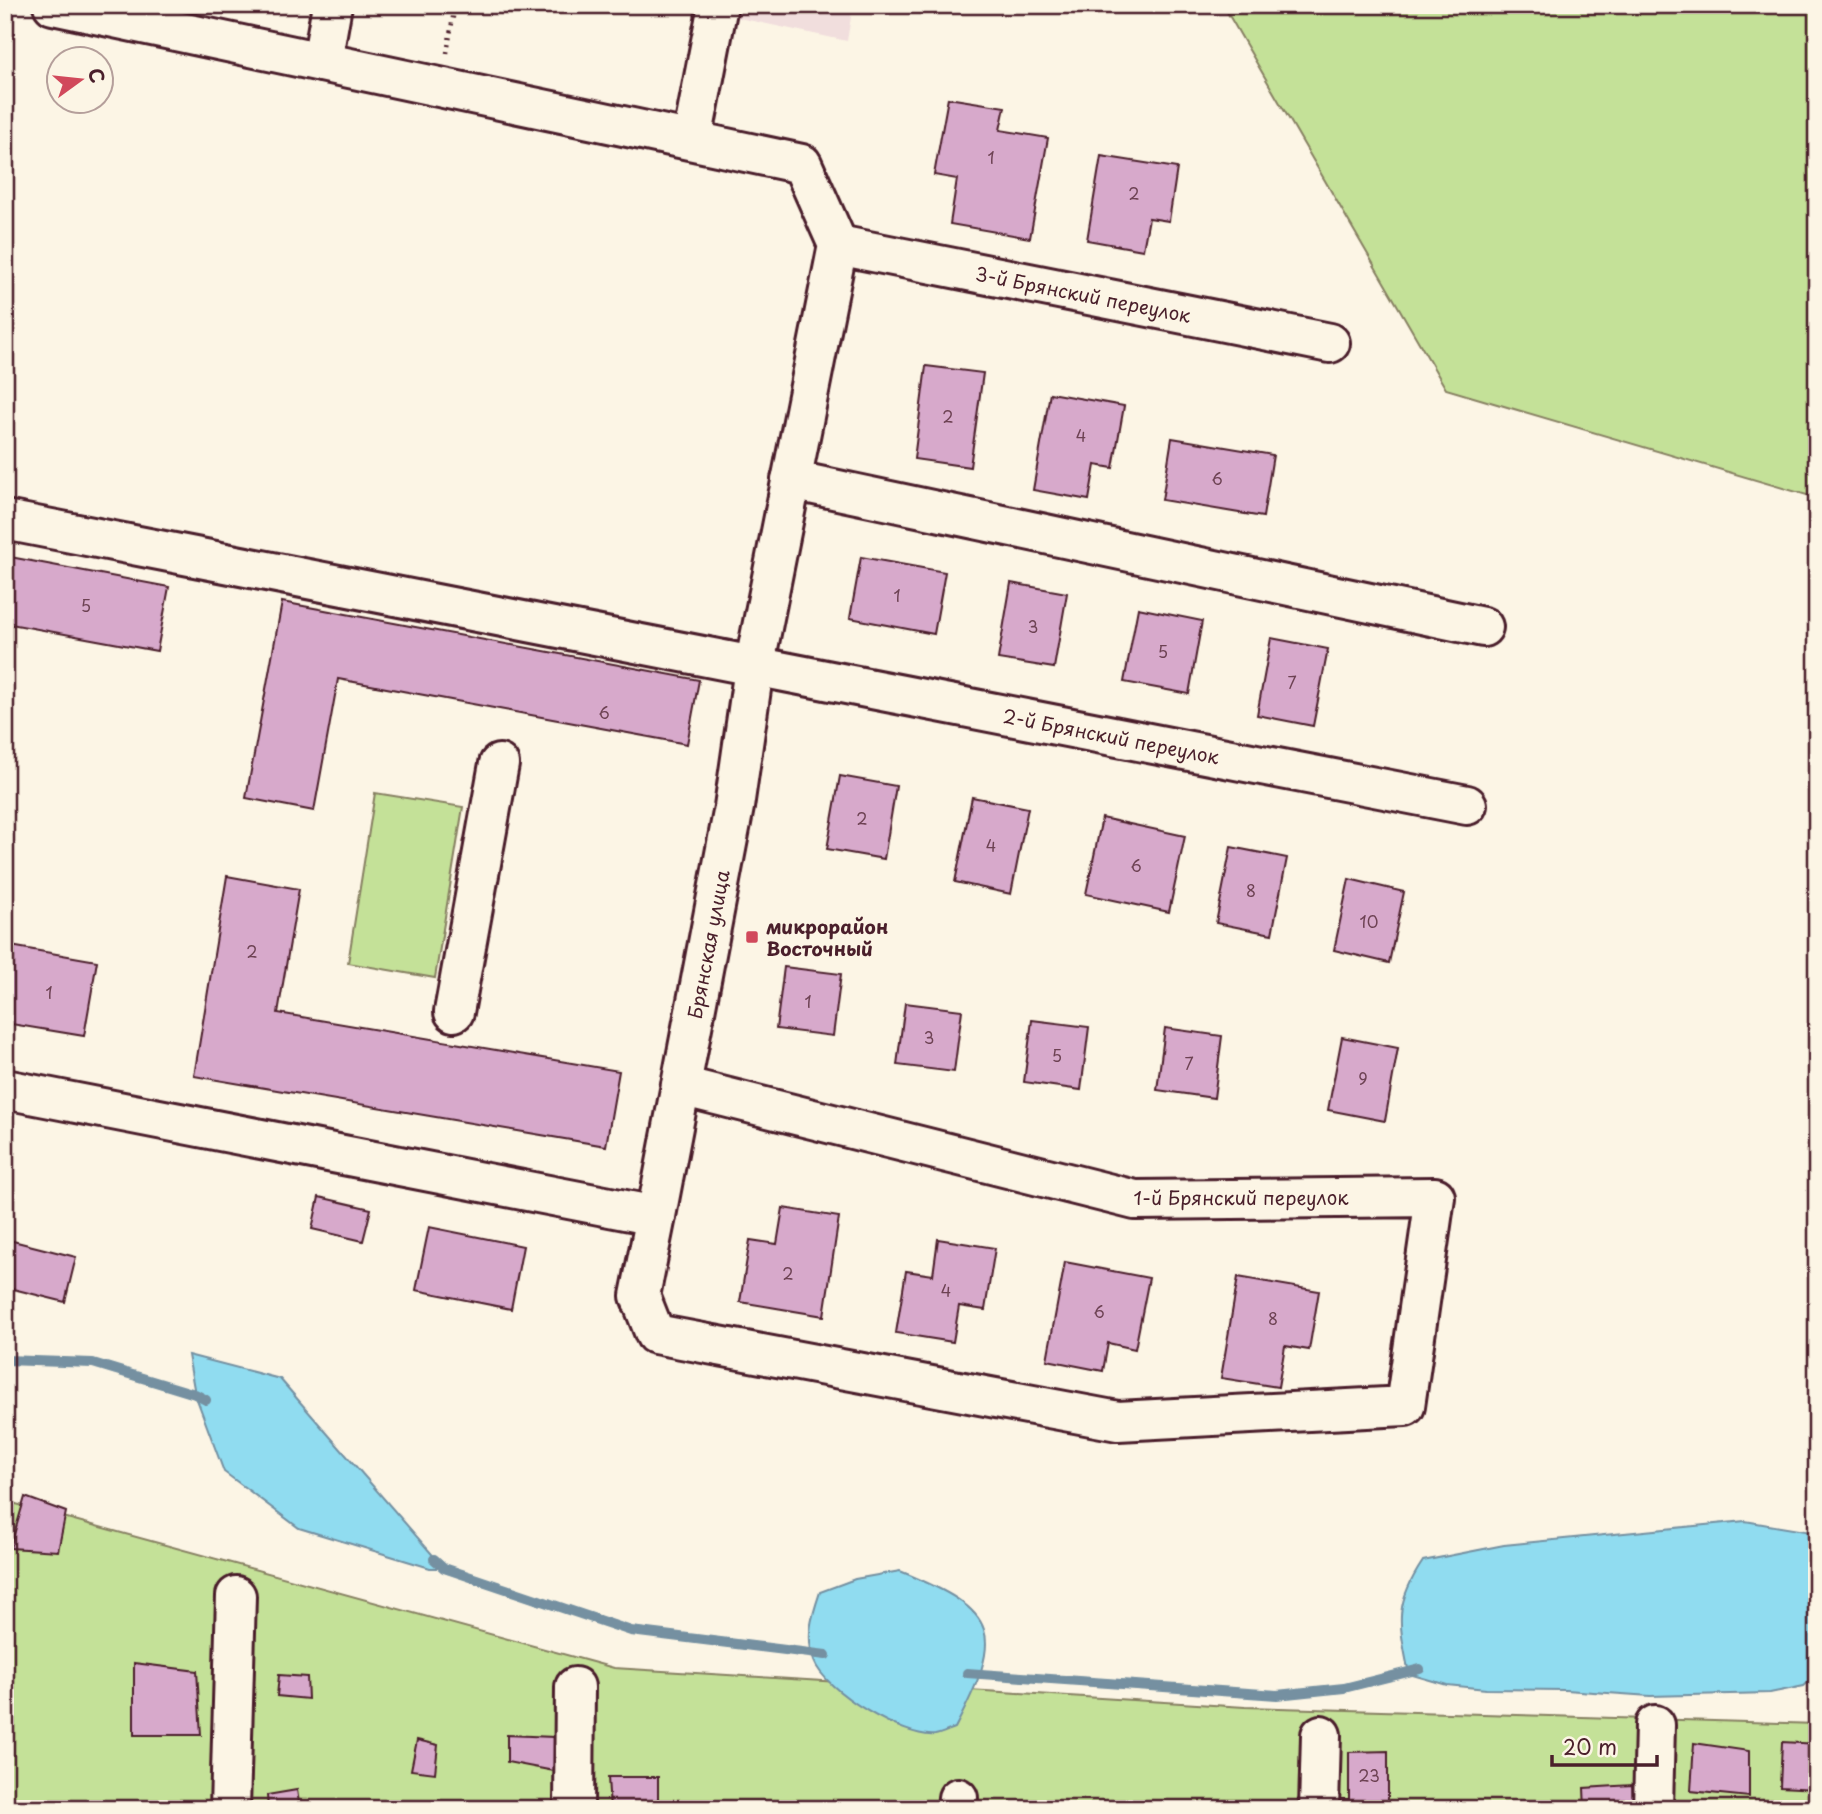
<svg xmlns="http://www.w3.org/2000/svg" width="1822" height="1814" viewBox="0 0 1822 1814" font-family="'Playpen Sans',sans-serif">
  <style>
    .built { fill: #f1dedd }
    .green { fill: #c4e198; stroke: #878062; stroke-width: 2 }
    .water { fill: #90dcf0; stroke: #7490a1; stroke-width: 2 }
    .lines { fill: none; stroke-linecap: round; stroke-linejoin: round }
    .stream { stroke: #7490a1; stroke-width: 10 }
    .building { fill: #d7a9cb; stroke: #4a1f2b; stroke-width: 2 }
    .minor-casing { stroke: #4a1f2b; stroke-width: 44 }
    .path { stroke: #4a1f2b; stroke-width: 4.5; stroke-dasharray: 2 5; stroke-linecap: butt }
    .minor { stroke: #fcf5e5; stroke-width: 38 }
    .poi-dot { fill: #d1495b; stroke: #fcf5e5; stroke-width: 2.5 }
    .labels { text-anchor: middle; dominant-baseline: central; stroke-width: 5; stroke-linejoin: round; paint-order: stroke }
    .number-label { font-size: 16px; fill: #6d4253 }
    .street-label { font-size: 19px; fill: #4a1f2b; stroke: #fcf5e5 }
    .poi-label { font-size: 19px; font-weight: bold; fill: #4a1f2b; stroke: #fcf5e5; text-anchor: start }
  </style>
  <rect width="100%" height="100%" fill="#fcf5e5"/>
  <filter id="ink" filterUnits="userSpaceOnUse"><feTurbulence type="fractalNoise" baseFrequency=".0143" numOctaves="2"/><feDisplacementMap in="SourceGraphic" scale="14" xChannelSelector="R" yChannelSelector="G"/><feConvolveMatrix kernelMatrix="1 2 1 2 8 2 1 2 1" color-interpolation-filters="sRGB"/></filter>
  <g filter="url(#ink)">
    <!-- built -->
    <path class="built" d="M677,5H853L847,41Z"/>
    <!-- green -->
    <path class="green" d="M1223,5H1817V498L1446,389Z
      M375,793L463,807L435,978L348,963Z
      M5,1501L614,1668L1245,1707L1817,1724V1809H5Z"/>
    <!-- water -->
    <path class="water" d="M188,1355L280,1379L444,1568H430L299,1528L224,1472L195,1394Z
      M1745,1521L1817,1533V1675L1804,1686L1770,1693L1650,1696L1565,1690L1486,1689L1447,1685L1409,1674C1399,1623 1393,1606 1423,1561L1504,1545Z
      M900,1571C1000,1612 1005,1632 955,1728C949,1730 941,1734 935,1735C903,1738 825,1691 814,1661C805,1636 812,1616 820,1592L855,1579Z"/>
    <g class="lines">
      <!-- stream -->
      <path class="stream" d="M5,1360L93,1363L195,1394L206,1400
        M434,1559L444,1568L631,1631L826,1655
        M967,1673L1277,1695L1344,1688L1420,1669"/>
    </g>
    <!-- building -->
    <path class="building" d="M948,98L1005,107L1000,130L1048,138L1030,238L950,224L957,179L934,175Z
      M1101,156L1177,168L1169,221L1149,218L1143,250L1087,240Z
      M926,366L983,373L970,467L914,459Z
      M1050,393L1124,406L1113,468L1095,465L1089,500L1033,490Z
      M1172,438L1273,455L1263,517L1162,500Z
      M5,556L169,587L157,651L5,623Z
      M861,557L945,572L934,634L850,618Z
      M1011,583L1067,593L1054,668L998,659Z
      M282,602L699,680L687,744L338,679L314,811L246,798Z
      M1138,608L1202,621L1189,694L1124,682Z
      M1271,638L1328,649L1313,726L1257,715Z
      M840,776L896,786L884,859L827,849Z
      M972,797L1028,808L1011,894L955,882Z
      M1102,818L1185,836L1169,912L1086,894Z
      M1231,847L1287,858L1272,934L1216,923Z
      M227,876L299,889L278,1013L619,1071L606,1146L194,1076Z
      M1349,879L1404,892L1389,963L1334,950Z
      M5,945L97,961L84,1036L5,1023Z
      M784,967L841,974L833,1036L776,1029Z
      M905,1003L962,1010L954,1072L897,1065Z
      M1032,1020L1089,1027L1081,1090L1024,1082Z
      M1165,1028L1222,1036L1214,1098L1157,1090Z
      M1342,1037L1398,1048L1385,1121L1328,1110Z
      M319,1197L371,1209L363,1241L312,1229Z
      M783,1208L839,1217L824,1316L740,1302L750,1240L777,1244Z
      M429,1227L523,1246L511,1309L416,1290Z
      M5,1239L76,1257L65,1302L5,1287Z
      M938,1239L995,1248L985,1310L959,1306L953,1342L896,1333L906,1271L933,1275Z
      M1065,1262L1149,1278L1135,1349L1108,1343L1103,1371L1047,1360Z
      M1238,1277L1319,1291L1309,1350L1285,1346L1278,1387L1221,1378Z
      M25,1497L66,1512L58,1551L10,1548Z
      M134,1663L197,1671L201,1735H134Z
      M279,1675L307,1677L308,1699L277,1696Z
      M507,1735L554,1737V1771L507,1762Z
      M417,1740L438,1745L435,1773L411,1770Z
      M1782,1742L1817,1744V1789L1780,1787Z
      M1694,1743L1749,1751V1797L1691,1791Z
      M1388,1751V1809H1328V1799H1349V1752Z
      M608,1777H658V1809H610Z
      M1632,1785L1634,1809H1585L1584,1788Z
      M297,1790L300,1809H268L267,1795Z
      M128,1808H200V1809H129Z"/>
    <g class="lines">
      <defs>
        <g id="minor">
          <path d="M322,62L332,5"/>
          <path d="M692,140L718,5"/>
          <path id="s1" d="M838,245L1330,343"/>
          <path d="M791,480L1483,627"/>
          <path id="s2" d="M5,520L1467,805"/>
          <path d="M454,1012L499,764"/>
          <path id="s3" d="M5,1089L656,1216L734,807L754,668L838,245L802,164L53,5"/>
          <path d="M656,1216L640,1296L655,1334L1118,1421L1405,1406L1435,1197L1135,1200L681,1086"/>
          <path d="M230,1809L236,1596"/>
          <path d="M574,1809L575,1687"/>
          <path d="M957,1809L958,1798"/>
          <path d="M1319,1809L1321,1735"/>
          <path d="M1653,1809L1655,1725"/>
        </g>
      </defs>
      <!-- minor casing -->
      <use href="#minor" class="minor-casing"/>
      <!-- path -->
      <path class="path" d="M447,53L455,5"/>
      <!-- minor -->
      <use href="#minor" class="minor"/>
    </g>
  </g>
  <!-- markers -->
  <rect class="poi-dot" x="745" y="930" width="14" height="14" rx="3.5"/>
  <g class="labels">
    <!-- number labels -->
    <g class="number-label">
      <text x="991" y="157">1</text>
      <text x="1134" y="193">2</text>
      <text x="948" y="416">2</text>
      <text x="1081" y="435">4</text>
      <text x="1217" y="478">6</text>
      <text x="897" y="595">1</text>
      <text x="86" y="605">5</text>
      <text x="1033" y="626">3</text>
      <text x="1163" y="651">5</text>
      <text x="1292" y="682">7</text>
      <text x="604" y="712">6</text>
      <text x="862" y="818">2</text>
      <text x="991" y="845">4</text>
      <text x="1136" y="865">6</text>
      <text x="1251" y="890">8</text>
      <text x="1369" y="921">10</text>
      <text x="252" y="951">2</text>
      <text x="49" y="992">1</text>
      <text x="808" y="1001">1</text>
      <text x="929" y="1037">3</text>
      <text x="1057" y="1055">5</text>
      <text x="1189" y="1063">7</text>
      <text x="1363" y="1078">9</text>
      <text x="788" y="1273">2</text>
      <text x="946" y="1290">4</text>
      <text x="1099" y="1311">6</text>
      <text x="1273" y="1318">8</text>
      <text x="1369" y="1775">23</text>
    </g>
    <!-- street labels -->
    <g class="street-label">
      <text stroke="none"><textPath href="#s1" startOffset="250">3-й Брянский переулок</textPath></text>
      <text stroke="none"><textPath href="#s2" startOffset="1127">2-й Брянский переулок</textPath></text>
      <text stroke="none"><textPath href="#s3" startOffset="940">Брянская улица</textPath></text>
      <text x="1241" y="1197">1-й Брянский переулок</text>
    </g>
    <!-- poi labels -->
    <g class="poi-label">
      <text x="766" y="926">микрорайон<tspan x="766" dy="22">Восточный</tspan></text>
    </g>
  </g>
  <!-- margin -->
  <rect width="1822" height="1814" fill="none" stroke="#fcf5e5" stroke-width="28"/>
  <rect x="14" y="14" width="1794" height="1786" fill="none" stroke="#4a1f2b" stroke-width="2.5" filter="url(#ink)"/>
  <!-- north arrow -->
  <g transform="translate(80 80) rotate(75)"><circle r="33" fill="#fcf5e5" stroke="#b59f9b" stroke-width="2"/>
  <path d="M0-5L12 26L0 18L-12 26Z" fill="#d1495b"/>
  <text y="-10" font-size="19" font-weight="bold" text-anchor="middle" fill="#4a1f2b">С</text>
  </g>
  <!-- scale -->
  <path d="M1552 1755v10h105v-10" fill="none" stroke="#4a1f2b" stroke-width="3.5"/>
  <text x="1563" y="1755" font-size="21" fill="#4a1f2b" stroke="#fcf5e5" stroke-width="5" paint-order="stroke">20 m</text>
</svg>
